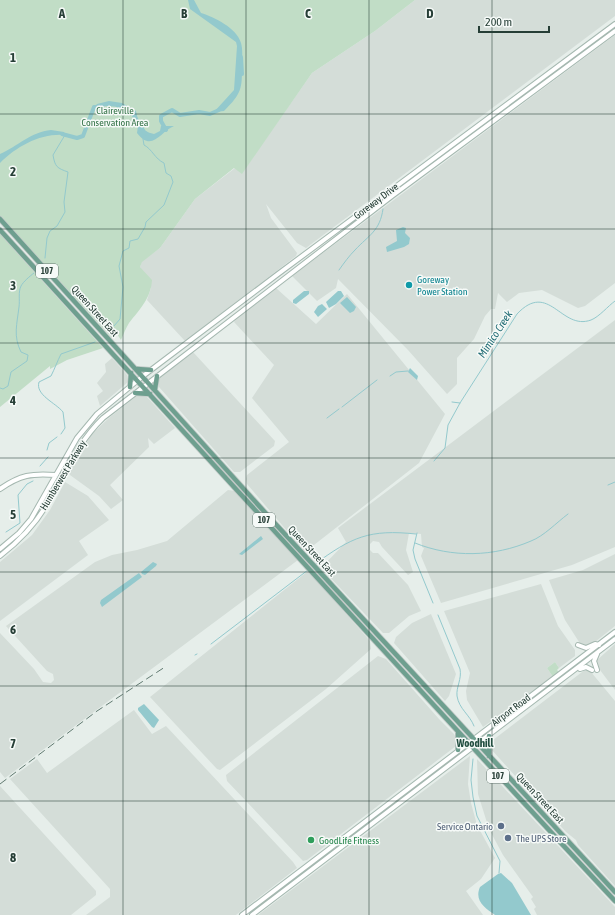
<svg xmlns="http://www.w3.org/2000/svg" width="615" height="915" viewBox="0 0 615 915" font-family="'Asap Condensed',sans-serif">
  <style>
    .built { fill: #d4ddd8 }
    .green { fill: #c1ddc6 }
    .water { fill: #93c9cd }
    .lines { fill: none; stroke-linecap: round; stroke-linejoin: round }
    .stream { stroke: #93c9cd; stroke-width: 1 }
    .river { stroke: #93c9cd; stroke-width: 4 }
    .secondary-casing { stroke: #a5b8b0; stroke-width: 6 }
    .primary-casing { stroke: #c2c9c7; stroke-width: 6 }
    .secondary { stroke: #fff; stroke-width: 4 }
    .primary { stroke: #6e9f8f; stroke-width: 4.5 }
    .rail { stroke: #617a71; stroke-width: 1; stroke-dasharray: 8 4; stroke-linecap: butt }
    .grid { fill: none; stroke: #263e36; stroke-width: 1; stroke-opacity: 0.55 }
    .culture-dot { fill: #0f9aa8; stroke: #f6faf8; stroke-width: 1.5 }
    .service-dot { fill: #5c6f8a; stroke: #f6faf8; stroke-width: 1.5 }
    .leisure-dot { fill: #2e9e5b; stroke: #f6faf8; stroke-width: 1.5 }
    .labels { text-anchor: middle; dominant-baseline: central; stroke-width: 3; stroke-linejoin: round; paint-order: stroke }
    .shield { fill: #f6faf8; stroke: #647670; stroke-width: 1 }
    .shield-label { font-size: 9px; font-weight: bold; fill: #263e36 }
    .park-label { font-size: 10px; fill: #337247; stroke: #f6faf8 }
    .street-label { font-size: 10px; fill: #263e36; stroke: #f6faf8 }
    .culture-label { font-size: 10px; fill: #0d838f; stroke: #f6faf8; text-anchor: start }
    .service-label { font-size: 10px; fill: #4e5e75; stroke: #f6faf8; text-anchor: end }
    .leisure-label { font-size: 10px; fill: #27864d; stroke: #f6faf8; text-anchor: start }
    .water-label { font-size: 11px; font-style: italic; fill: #246e76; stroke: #f6faf8 }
    .neighbourhood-label { font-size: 11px; font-weight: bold; fill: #234f41; stroke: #f6faf8 }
    .grid-label { font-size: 13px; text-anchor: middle; font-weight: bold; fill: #263e36; stroke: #f6faf8; stroke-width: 3; stroke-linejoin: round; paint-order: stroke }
  </style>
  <rect width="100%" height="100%" fill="#e6eeea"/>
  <!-- built -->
  <path class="built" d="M415,0H615V16L306,248L297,243L266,204L271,218L297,253L296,256L185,341L147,300L151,288L140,267L142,261L160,248L195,199L235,168L242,173L312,73L375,31Z
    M615,35V283L585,306L578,308L542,290L519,293L507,302L498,293L495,309H491L485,316L474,339L457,358V384L447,394L408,350L338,279L336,288L317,301L292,276Z
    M276,288L316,324L347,294L445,414L419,463L305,552L247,484L246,479L247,475L289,442L252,398L274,365L234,322L236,319Z
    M615,320V547L572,565L441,603L421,556L424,548L422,547L421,534L409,533L406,550L413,572L408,575L382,547L379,542L373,541L370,544V550L373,553H378L408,585L421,611L409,616L389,633H383L321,568L346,542L338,528Z
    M193,352L275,441L274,446L240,472H234L159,387L158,382L160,377Z
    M112,358L127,375L128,382L100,406L97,396L103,391L97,383L106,372L105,364Z
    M138,395L147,397L175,428L154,444L148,438L149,447L110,485L123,500L111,509L99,496L70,475L69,472L92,434L110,417Z
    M65,482L88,496L109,520L79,541L88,555L0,621V562L32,535L50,510Z
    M228,490L235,491L298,560L5,778L0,772V633L34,669L43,682L51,683L54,680L53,674L47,671L6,626L95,562L112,555L137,550L167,541Z
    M615,554V626L590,646H585L581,645L565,620L549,580L583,570Z
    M308,571L370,641L371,649L326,689L220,770L217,769L150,697Z
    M541,584L558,626L575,650V656L559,668L555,662L547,668L553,677L483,727L467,700L466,691L470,673L444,611Z
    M431,614L456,674L449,696L445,701L394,643L396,637L412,623Z
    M615,644V690L597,666L596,661Z
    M378,656L386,659L439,719L454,734L456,738V746L307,860L303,861L227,781L226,775Z
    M586,669L591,672L615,701V886L578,845L576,840L566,832L490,748L493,740Z
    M134,710L152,734L166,726L293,862L297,868L236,915H86L110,897V889L10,779L37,759L47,773Z
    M470,756L468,784L471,803L477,825L495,858L481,879L466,891L483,915H258Z
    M477,759L615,907V915H537L534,909L536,907L531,899L533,897L503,855L489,829L478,794Z
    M0,786L96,891V895L71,915H0Z"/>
  <!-- green -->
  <path class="green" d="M0,0H415L375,31L312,73L242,174L234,168L195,199L160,248L142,262L140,267L152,280C151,298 140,309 129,323C126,328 123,335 121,340L117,334L112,338L0,216Z
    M0,234L103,348L67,360L50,369V366L0,407Z
    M555,662L559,668L557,670L559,672L553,677L547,668Z"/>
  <!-- water -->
  <path class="water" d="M188,0H194L201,13C214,17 237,28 241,43C243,50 242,57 242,65C242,89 242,93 224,111L214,112L234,90L237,46L236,42L190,9Z
    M109,101L122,103L136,111L139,124C136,123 134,118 131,115C121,105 106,104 93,109L97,104Z
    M138,126L143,131L154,134L160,131L161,126H174C161,131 152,153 137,133Z
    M51,130L64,132L65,135C41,133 17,146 0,163V154C18,146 31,132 51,130Z
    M403,227L406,228L405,233L410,238L409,244L404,247L387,252L386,247L397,241L396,230Z
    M304,291H309V294L296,304L293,303V300Z
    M338,291H341L344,296L336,304L329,308L326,302Z
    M347,297L356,307L354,311L350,313L340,303Z
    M322,304L327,309L318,317L314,312L318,306Z
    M410,368L418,376L417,380L408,372Z
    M261,536L263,539L242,555L239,554Z
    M153,562L157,564L156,566L145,575L142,574L141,572Z
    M139,573L142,577L102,607L100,603L101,600Z
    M144,704L159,720L154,728L152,727L138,710V708Z
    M501,873L512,883L531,915H495C485,908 474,901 480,887L498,874Z"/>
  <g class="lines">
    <!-- stream -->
    <path class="stream" d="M45,258L47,238L50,231L57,226L65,212L64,202L68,172C57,168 55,167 53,155L65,135
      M339,270C344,263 349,256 355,250C369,235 380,231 383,209
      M114,326L120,319L123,287L119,266L123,251L129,248L130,241L138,239L145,227L146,222L164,205L173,182L171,176L166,173L164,163C155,159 152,149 144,145L143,139
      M390,376L396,372L408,371
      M0,388L3,389L8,386L11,372L27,361L28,355L21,352C13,336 17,324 19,307C20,300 18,292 21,286C23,282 30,276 34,273
      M452,402L460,403
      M342,407L377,380
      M327,418L339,409
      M61,434L65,428L63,412C56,403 35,395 39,382L51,376C55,368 57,362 61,354L95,342
      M47,450L49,443L57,437
      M434,461L445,448L448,425L460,403L517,314C549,280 561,331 591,320C599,317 608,306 615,301
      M40,466L48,457
      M608,485L615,482
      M6,532L20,523L18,495L27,484L33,481
      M417,533L413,550L415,559L433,603
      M415,543C452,558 494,557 531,541C544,536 556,523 568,514
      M315,564C352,537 369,529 416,534
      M438,615L460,669C462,679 456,687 457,696C459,709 470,715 474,726
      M211,644L308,570
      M195,655L197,654
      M473,759L471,780L473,797L477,816L500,861L499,873"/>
    <!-- river -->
    <path class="river" d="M241,57L242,74
      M136,119L144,132L147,134
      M166,130L161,121V116L172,110L180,115L199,112L210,114L219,110
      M62,134L77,138L83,136L94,107H98"/>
    <defs>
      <path id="secondary" d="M0,489C20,475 32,473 56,475
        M0,549L19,533L31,519L77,438L97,414L143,376L278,274L615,24
        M0,556C18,542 34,526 46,506C64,476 77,443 103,418L392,196L615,31
        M578,645L586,648L595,644L599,645
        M597,654L594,661L597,670
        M580,669L586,667L592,670
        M242,915L615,632
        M252,915L615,639"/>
      <path id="primary" d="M0,219L270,518L615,892
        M0,230C204,454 408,679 615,901
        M137,369L151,370
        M130,387L131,373
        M155,389L157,376
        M135,393L150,394
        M458,733V750
        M489,756V736"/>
    </defs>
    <!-- secondary casing -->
    <use href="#secondary" class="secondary-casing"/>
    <!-- primary casing -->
    <use href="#primary" class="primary-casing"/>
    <!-- secondary -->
    <use href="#secondary" class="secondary"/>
    <!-- primary -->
    <use href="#primary" class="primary"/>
    <!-- rail -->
    <path class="rail" d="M0,784L97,711L165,667"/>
  </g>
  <!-- grid -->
  <path class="grid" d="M123,0V915M246,0V915M369,0V915M492,0V915M0,114H615M0,229H615M0,343H615M0,458H615M0,572H615M0,686H615M0,801H615"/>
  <!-- markers -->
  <circle class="culture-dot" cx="409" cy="285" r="4"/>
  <g class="service-dot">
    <circle cx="501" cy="826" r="4"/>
    <circle cx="508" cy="838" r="4"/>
  </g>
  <circle class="leisure-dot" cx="311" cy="840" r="4"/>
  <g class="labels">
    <!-- shield labels -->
    <g class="shield">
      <rect x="36" y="264" width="22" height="14" rx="3"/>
      <rect x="253" y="513" width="22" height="14" rx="3"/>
      <rect x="487" y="769" width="22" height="14" rx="3"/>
    </g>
    <g class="shield-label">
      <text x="47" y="271">107</text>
      <text x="264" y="520">107</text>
      <text x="498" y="776">107</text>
    </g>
    <!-- park labels -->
    <g class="park-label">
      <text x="115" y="110">Claireville<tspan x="115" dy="12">Conservation Area</tspan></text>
    </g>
    <!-- street labels -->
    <g class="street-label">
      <text transform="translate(376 201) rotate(-37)">Goreway Drive</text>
      <text transform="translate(95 311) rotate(48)">Queen Street East</text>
      <text transform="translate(63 475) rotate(-59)">Humberwest Parkway</text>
      <text transform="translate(312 551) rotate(47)">Queen Street East</text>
      <text transform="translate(511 710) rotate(-37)">Airport Road</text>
      <text transform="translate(540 798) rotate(47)">Queen Street East</text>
    </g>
    <!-- culture labels -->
    <g class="culture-label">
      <text x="417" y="279">Goreway<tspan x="417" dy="12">Power Station</tspan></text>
    </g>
    <!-- service labels -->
    <g class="service-label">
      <text x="493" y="826">Service Ontario</text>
      <text x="516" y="838" text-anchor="start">The UPS Store</text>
    </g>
    <!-- leisure labels -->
    <g class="leisure-label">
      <text x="319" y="840">GoodLife Fitness</text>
    </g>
    <!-- water labels -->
    <g class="water-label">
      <text transform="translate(495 334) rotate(-57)">Mimico Creek</text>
    </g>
    <!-- neighbourhood labels -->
    <g class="neighbourhood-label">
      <text x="475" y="743">Woodhill</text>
    </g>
  </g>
  <g class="grid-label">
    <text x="62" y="18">A</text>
    <text x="184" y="18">B</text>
    <text x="308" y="18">C</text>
    <text x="430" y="18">D</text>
    <text x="13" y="62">1</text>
    <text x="13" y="176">2</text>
    <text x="13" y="290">3</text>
    <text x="13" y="405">4</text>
    <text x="13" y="519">5</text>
    <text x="13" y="634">6</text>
    <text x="13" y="748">7</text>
    <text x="13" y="862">8</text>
  </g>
  <!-- scale -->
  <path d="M479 26v6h70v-6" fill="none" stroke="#263e36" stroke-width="2"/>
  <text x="485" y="26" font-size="12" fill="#263e36" stroke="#f6faf8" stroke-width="3" paint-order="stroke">200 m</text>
</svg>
